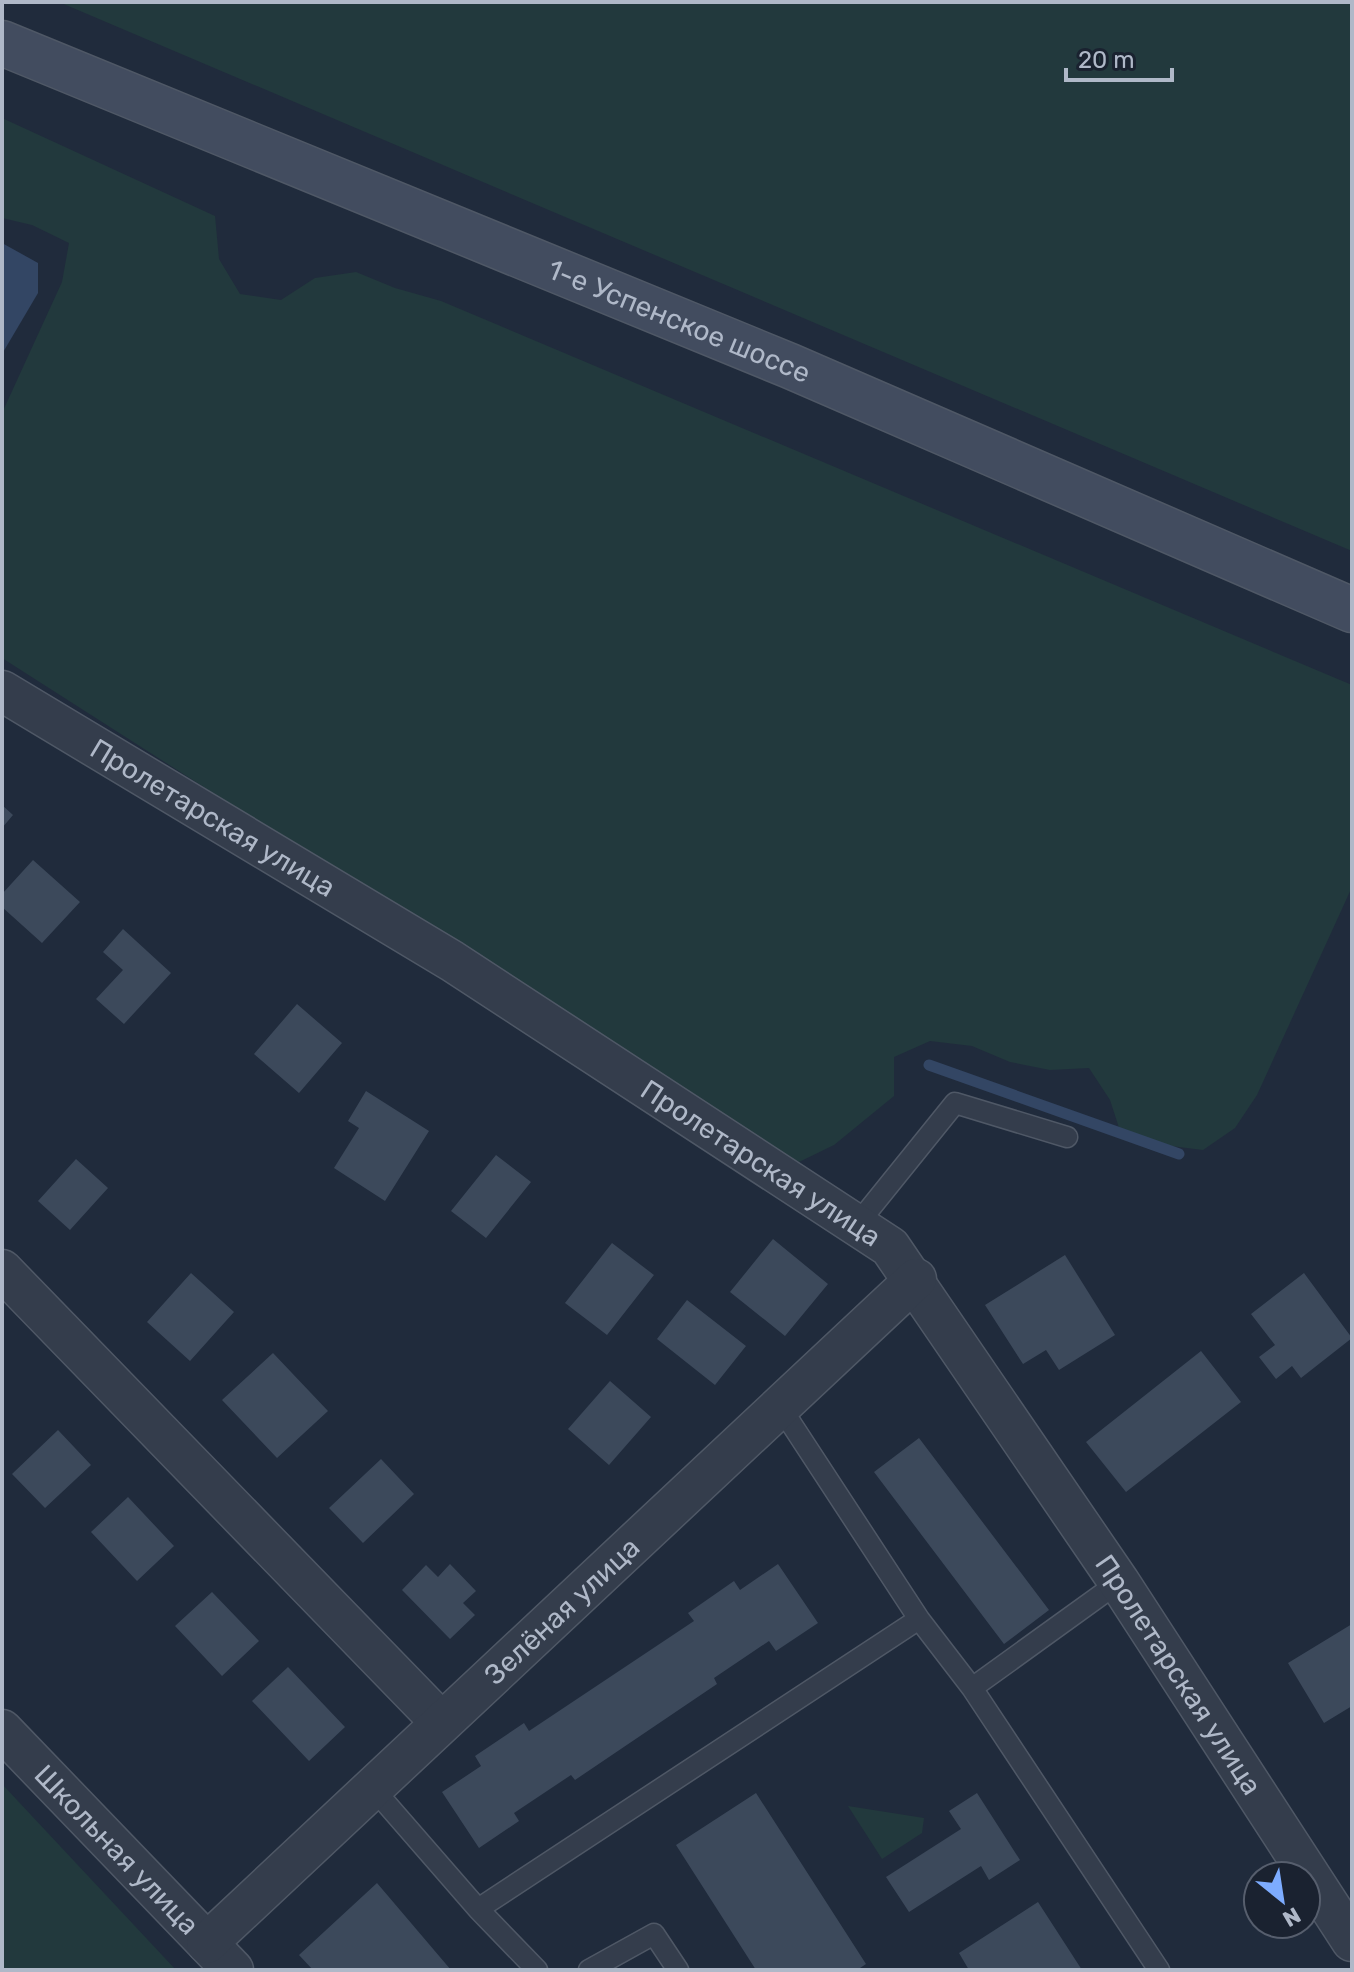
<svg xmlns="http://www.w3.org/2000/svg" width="1354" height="1972" viewBox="0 0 1354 1972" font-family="Rubik,sans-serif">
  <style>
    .green { fill: #22393d }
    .water { fill: #334664 }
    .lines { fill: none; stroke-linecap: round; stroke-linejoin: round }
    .stream { stroke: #334664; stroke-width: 11 }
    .building { fill: #3c495b }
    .lane-casing { stroke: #4f5866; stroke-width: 23 }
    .street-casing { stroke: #4f5866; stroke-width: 43 }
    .secondary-casing { stroke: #4f5866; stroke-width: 47 }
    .lane { stroke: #343d4c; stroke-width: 20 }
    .street { stroke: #343d4c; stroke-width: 40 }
    .secondary { stroke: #424c5f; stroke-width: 44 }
    .labels { text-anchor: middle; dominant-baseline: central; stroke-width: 6; stroke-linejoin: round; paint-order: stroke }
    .street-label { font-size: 28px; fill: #afb8c8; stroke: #1a2230 }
  </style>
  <rect width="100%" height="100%" fill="#202b3c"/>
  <!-- green -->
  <path class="green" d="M59,2H1352V551Z
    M2,118L215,216L219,259L240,294L281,300L315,278L356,272L395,288L441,301L1352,685V887L1257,1095L1235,1128L1203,1150L1123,1140L1110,1100L1089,1068L1050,1070L1010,1062L972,1046L930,1041L894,1057V1096L834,1145L799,1162L762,1144L2,658V413L62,282L69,243L32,225L2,218Z
    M2,1784L176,1970H2Z
    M848,1806L924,1818L922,1833L882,1859Z"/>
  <!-- water -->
  <path class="water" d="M2,243L38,263V293L2,354Z"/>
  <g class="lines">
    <!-- stream -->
    <path class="stream" d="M929,1065L1179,1154"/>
  </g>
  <!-- building -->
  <path class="building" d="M2,805L13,815L2,828Z
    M33,860L80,902L42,943L2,907V894Z
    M123,929L171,973L124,1024L96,999L123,970L103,952Z
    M297,1004L342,1043L299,1093L254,1054Z
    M366,1091L429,1131L385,1201L334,1168L359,1128L348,1121Z
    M496,1155L531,1182L486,1238L451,1211Z
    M76,1159L108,1188L70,1230L38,1201Z
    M773,1239L828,1284L785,1336L730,1292Z
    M612,1243L654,1275L607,1335L565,1303Z
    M1065,1255L1115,1335L1059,1370L1046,1350L1023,1364L985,1305Z
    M191,1273L234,1312L190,1361L147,1322Z
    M1304,1273L1352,1338L1301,1378L1292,1366L1276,1379L1259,1357L1275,1345L1251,1314Z
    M687,1300L746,1346L715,1385L657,1339Z
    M1201,1351L1241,1402L1126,1492L1086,1442Z
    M273,1353L328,1411L277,1458L222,1400Z
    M610,1381L651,1417L609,1465L568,1429Z
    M58,1430L91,1465L45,1508L12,1474Z
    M919,1438L1049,1610L1004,1644L874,1472Z
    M381,1459L414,1494L363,1543L329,1508Z
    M128,1497L174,1546L137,1581L91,1532Z
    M450,1564L476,1591L463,1603L475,1615L450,1639L402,1590L426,1565L438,1577Z
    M778,1564L818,1623L776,1651L769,1641L714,1678L717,1684L575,1780L571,1775L514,1813L519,1821L479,1848L442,1792L481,1766L475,1756L524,1723L529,1731L694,1621L688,1613L734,1581L740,1590Z
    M212,1592L259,1641L222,1676L175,1626Z
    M1352,1624V1706L1324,1723L1288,1663Z
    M288,1667L345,1727L309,1761L252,1701Z
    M756,1793L866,1964L857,1970H756L676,1845Z
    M977,1793L1020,1860L989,1880L981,1866L909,1912L886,1877L961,1829L949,1811Z
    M377,1883L451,1970H313L299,1955Z
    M1038,1902L1082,1970H969L959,1953Z"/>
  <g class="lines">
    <defs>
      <path id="lane" d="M855,1227L955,1103L1067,1137
        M919,1619L972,1688L1159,1970
        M972,1688L1119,1582
        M371,1786L478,1909L537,1970
        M478,1909L919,1619L781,1408
        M589,1970L654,1934L678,1970"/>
      <g id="street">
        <path id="s1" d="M2,691L452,961L890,1247L1119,1582L1352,1941"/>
        <path d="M2,1270L441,1722"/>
        <path id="s2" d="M2,1730L233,1970"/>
        <path id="s3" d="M207,1943L916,1279"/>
      </g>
      <g id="secondary">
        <path id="s4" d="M2,43L790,366L1352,610"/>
      </g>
    </defs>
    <!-- lane casing -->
    <use href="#lane" class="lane-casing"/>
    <!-- street casing -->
    <use href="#street" class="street-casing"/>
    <!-- secondary casing -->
    <use href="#secondary" class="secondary-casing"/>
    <!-- lane -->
    <use href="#lane" class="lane"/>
    <!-- street -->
    <use href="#street" class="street"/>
    <!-- secondary -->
    <use href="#secondary" class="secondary"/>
  </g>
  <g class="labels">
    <!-- street labels -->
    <g class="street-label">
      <text stroke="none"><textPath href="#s4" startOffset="732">1-е Успенское шоссе</textPath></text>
      <text stroke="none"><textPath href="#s1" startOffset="246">Пролетарская улица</textPath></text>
      <text stroke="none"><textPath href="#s1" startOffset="894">Пролетарская улица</textPath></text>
      <text stroke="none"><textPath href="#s3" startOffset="486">Зелёная улица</textPath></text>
      <text stroke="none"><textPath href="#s1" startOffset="1564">Пролетарская улица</textPath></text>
      <text stroke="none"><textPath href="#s2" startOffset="166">Школьная улица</textPath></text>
    </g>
  </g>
  <!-- border -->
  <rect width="1354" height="1972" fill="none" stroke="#afb8c8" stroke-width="8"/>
  <!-- north arrow -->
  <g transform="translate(1282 1900) rotate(150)"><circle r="38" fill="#1a2230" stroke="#565e6d" stroke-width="2"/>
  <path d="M0-6L14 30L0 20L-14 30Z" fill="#7dacff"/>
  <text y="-12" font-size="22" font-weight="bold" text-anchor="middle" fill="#afb8c8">N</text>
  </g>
  <!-- scale -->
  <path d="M1066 68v12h106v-12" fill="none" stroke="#afb8c8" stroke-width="4"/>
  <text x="1078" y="68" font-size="24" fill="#afb8c8" stroke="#1a2230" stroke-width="6" paint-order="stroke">20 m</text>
</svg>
